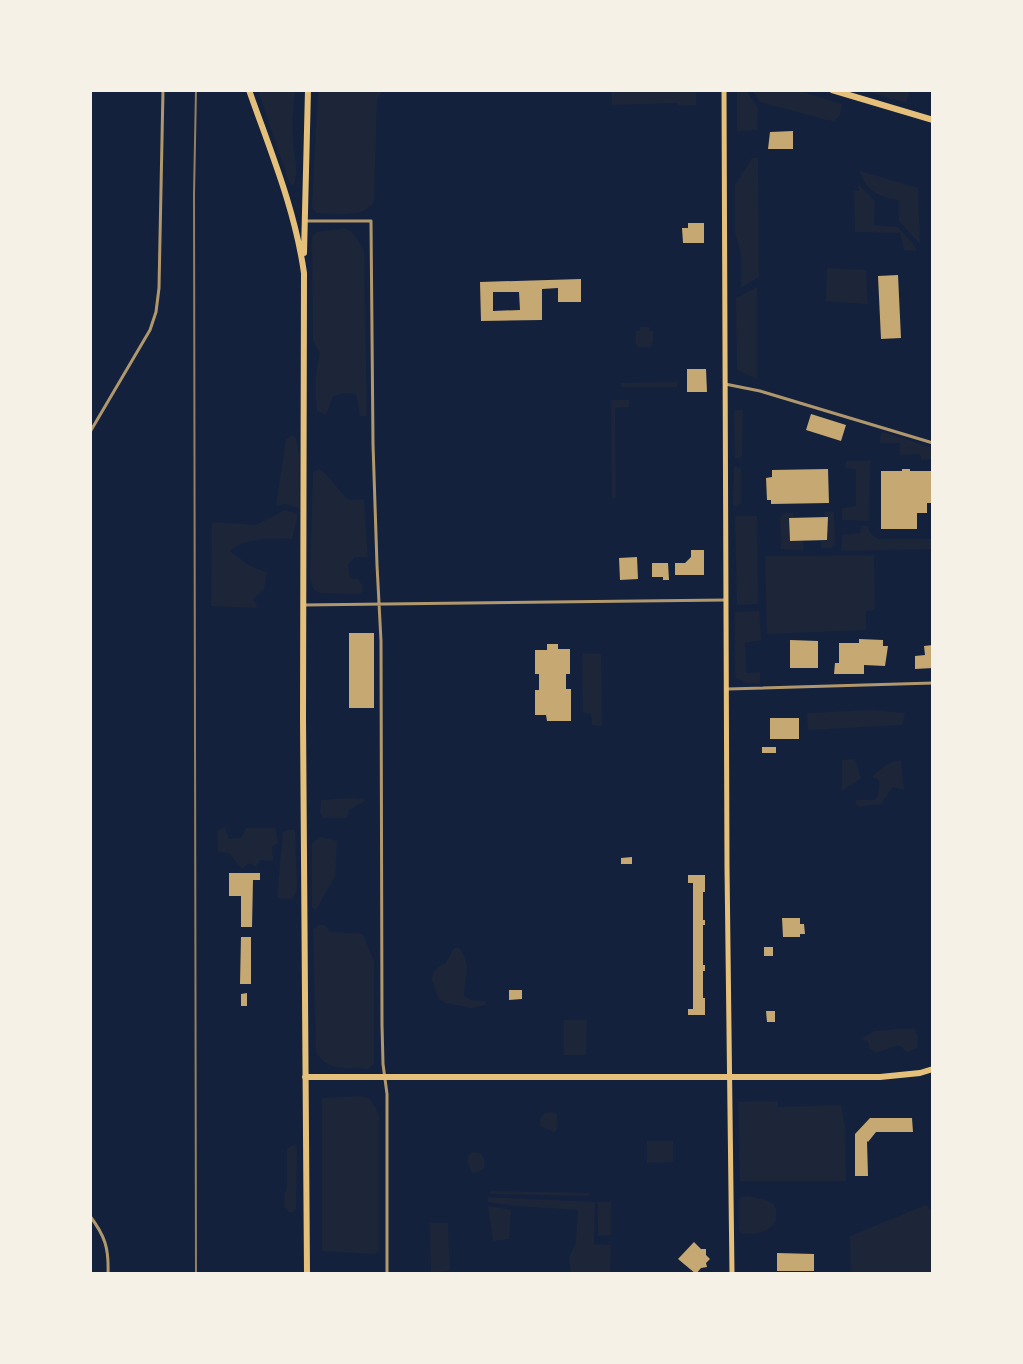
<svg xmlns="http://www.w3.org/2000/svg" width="1023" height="1364" viewBox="0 0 1023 1364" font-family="'Work Sans',sans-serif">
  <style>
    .green { fill: #1d2539 }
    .building { fill: #c6a872; fill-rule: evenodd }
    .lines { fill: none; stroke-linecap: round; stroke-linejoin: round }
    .minor { stroke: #b1986c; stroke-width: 3 }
    .secondary { stroke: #e5c07b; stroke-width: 5 }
    .primary { stroke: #e5c07b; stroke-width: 6 }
    .rail { stroke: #918062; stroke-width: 2 }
  </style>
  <rect width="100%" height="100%" fill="#14213d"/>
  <!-- green -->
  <path class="green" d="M258,90H295C293,107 292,125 293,142C294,156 300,174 293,186L289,182Z
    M318,90H383L377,99L374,202C363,219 335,213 316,213L312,207Z
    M611,90H696V105L678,106V103L612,105Z
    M737,90H746L758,108L757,130L737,131Z
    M752,90H796L842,104L840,115L834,121L827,120L760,102Z
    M864,90H910L906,103Z
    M752,158H758L759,277L741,288V255L735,232V185Z
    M860,171L918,188L920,244L899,221V200C880,197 866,192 860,171Z
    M858,184L875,201L874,225L898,227L915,246L916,251L904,250L900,233L855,232L854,191H859Z
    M345,228L352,232L364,250L367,416H360L356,394L345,393L333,396L326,415L317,411C315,391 315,371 320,353L313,341L312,237L316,232Z
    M827,268L866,270L868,304L826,301Z
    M757,287V379L737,370L736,298Z
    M640,327H649V331H653V342L650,347H638L636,344V331H640Z
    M677,382V387H621V383Z
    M611,400H629V407L615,408L616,498H612Z
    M734,410H743L742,456L740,458H735Z
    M883,432L933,448V459L921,460L920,454L900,455V443H880L881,433Z
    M292,435L296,438L299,455V508L284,504L276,506L286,439Z
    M846,461H872L870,465L869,521L842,520V508L856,506V469L845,468Z
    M736,466L741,469V504L736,507L733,505L734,468Z
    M319,469C331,476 338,491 349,500L364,499L368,557H355L348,565L350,578L358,579L363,586L361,594L320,593L313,589L310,577L313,472Z
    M285,510L298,514L292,539C272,538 246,537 230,551L250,566L267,572L264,589L253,599L258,608L211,606L212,522L256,525Z
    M825,511L834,512L835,544L831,548H821V541H827L828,517L824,516Z
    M784,513H793V518H789V541H803V550L781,549L780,517Z
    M735,516H757L758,604L737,605Z
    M861,526H868L870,533L878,539H933V549L841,551L842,535L860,533Z
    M874,555L875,610L866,611V630L767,634L765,556Z
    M759,611L761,640L745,643L746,673L760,672V684L746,683L736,678L735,673V612Z
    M582,653L601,654L602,725L600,726L592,725L591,714L583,713Z
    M872,710L905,713L902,725L808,730L807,713Z
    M855,759L861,778L842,791V760Z
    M901,760L904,790L893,787L881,804L859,807L855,804L856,800H875C879,796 880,786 879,780L872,777C879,769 891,761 901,760Z
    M353,798L366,800L349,810L347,818H323L320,813L321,800Z
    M225,827L229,839L241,838L246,828H275L278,843L272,847L273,861L260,860L256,867L249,863L242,869L229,853L218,852L217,831Z
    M288,830H295L297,890L292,899L277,898L283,832Z
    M320,837L337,841L335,876L316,910L312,907V844L315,840Z
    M318,925H325L330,932L363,934L374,961V1064L368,1069C348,1068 326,1072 316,1051L313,930Z
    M454,948H459C473,967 464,976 464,996L471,1000L485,1001L486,1005L472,1008L445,1003L439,999L432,980L433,973L439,966L446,963Z
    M564,1020H587L586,1055H564Z
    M899,1029H914L918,1037L917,1048L907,1052L898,1045L876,1053L870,1049L868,1041L860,1039L875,1031Z
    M362,1096L370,1099L379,1114V1250L374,1254L322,1251V1100L324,1098Z
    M778,1101V1107L841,1105L845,1127L846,1181H740L738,1102Z
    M553,1112L557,1114V1129L554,1132L540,1126L541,1117L545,1113Z
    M647,1141H673V1162L647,1163Z
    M291,1145L296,1146L297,1149L296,1209L294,1212H289L285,1207L284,1197L287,1186V1150Z
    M471,1152L480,1153L484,1158V1169L473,1174C468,1165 465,1160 471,1152Z
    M491,1191L589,1193V1196L491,1194Z
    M748,1196C755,1198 767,1199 773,1204C777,1208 776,1211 776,1216C776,1232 753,1236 741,1233L739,1230V1200L741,1197Z
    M488,1197L595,1202L594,1244L611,1245L610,1274H571L569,1257L576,1243L578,1210L506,1205L488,1202Z
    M598,1202H611V1235L598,1236Z
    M926,1205L933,1212V1274H851L850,1236Z
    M488,1206L511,1210L509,1239L493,1241Z
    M430,1223H448L450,1271L431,1272Z"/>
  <!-- building -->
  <path class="building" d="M793,131V149H768L770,132Z
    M688,223H704V243H683L682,228H688Z
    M898,275L901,338L881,339L878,276Z
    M581,279V302H558V288L542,289V320L481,321L480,282ZM493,292H519L520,310L493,311Z
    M687,369H706L707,392H687Z
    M811,414L846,425L841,441L806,430Z
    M828,469L829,503L771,504V500H767L766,478L772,477V470Z
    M902,469H910V471H933V503H927V513H917V529H881V471H902Z
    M828,517L827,540L790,541L789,518Z
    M691,550H704V575H675V563H685L691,557Z
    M637,557L638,579L620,580L619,558Z
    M652,563H668L669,580H663V577H652Z
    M349,633H374V708H349Z
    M859,639L883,640V646H888L885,666L864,665V674H834L835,663H839V643H859Z
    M790,640L818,641V668H790Z
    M547,644H558V649H570V674H566V689H571V721H547L546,715H535V690H539V674H535V650H547Z
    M933,645V668L915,669V656L925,655L924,646Z
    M770,718H799V739H770Z
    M762,747H776V753H762Z
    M632,857V864H621V858Z
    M229,873H260V880H253L252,927H241V896H229Z
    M688,875H705V892H703V920H705V925H703V965H705V971H703V998H705V1015H688V1009H693V883H688Z
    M782,918H800V924H804L805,934H800V937H783Z
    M241,937H251V984H240Z
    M764,947H773V956H764Z
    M509,990H522V999L509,1000Z
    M247,993V1006H241V994Z
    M766,1011H775V1022H767Z
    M870,1118H912L913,1132H876L868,1142L867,1141L868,1176H855V1134Z
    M694,1242L701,1249H706V1255L710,1259L706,1263L707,1267L701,1268L696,1274L678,1259Z
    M777,1253L814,1254V1271H777Z"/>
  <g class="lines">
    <!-- minor -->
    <path class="minor" d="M305,221H371L373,444L377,565L381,641L382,1025L383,1064L387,1094V1274
      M725,384L760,391L933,443
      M90,432L150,330L156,312L159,288L163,90
      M303,605L726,600
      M727,689L933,683
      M90,1216C105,1236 109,1248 108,1274"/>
    <!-- secondary -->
    <path class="secondary" d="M724,90L727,867L732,1274"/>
    <!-- primary -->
    <path class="primary" d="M249,90C270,150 295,209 304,273L303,718L307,1274
      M832,90L933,120
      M304,253L308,90
      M305,1077H880L920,1073L933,1069"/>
    <!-- rail -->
    <path class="rail" d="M196,90L194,194L196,1274"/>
  </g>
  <!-- border -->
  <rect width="1023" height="1364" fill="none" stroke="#f6f1e7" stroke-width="184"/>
</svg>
